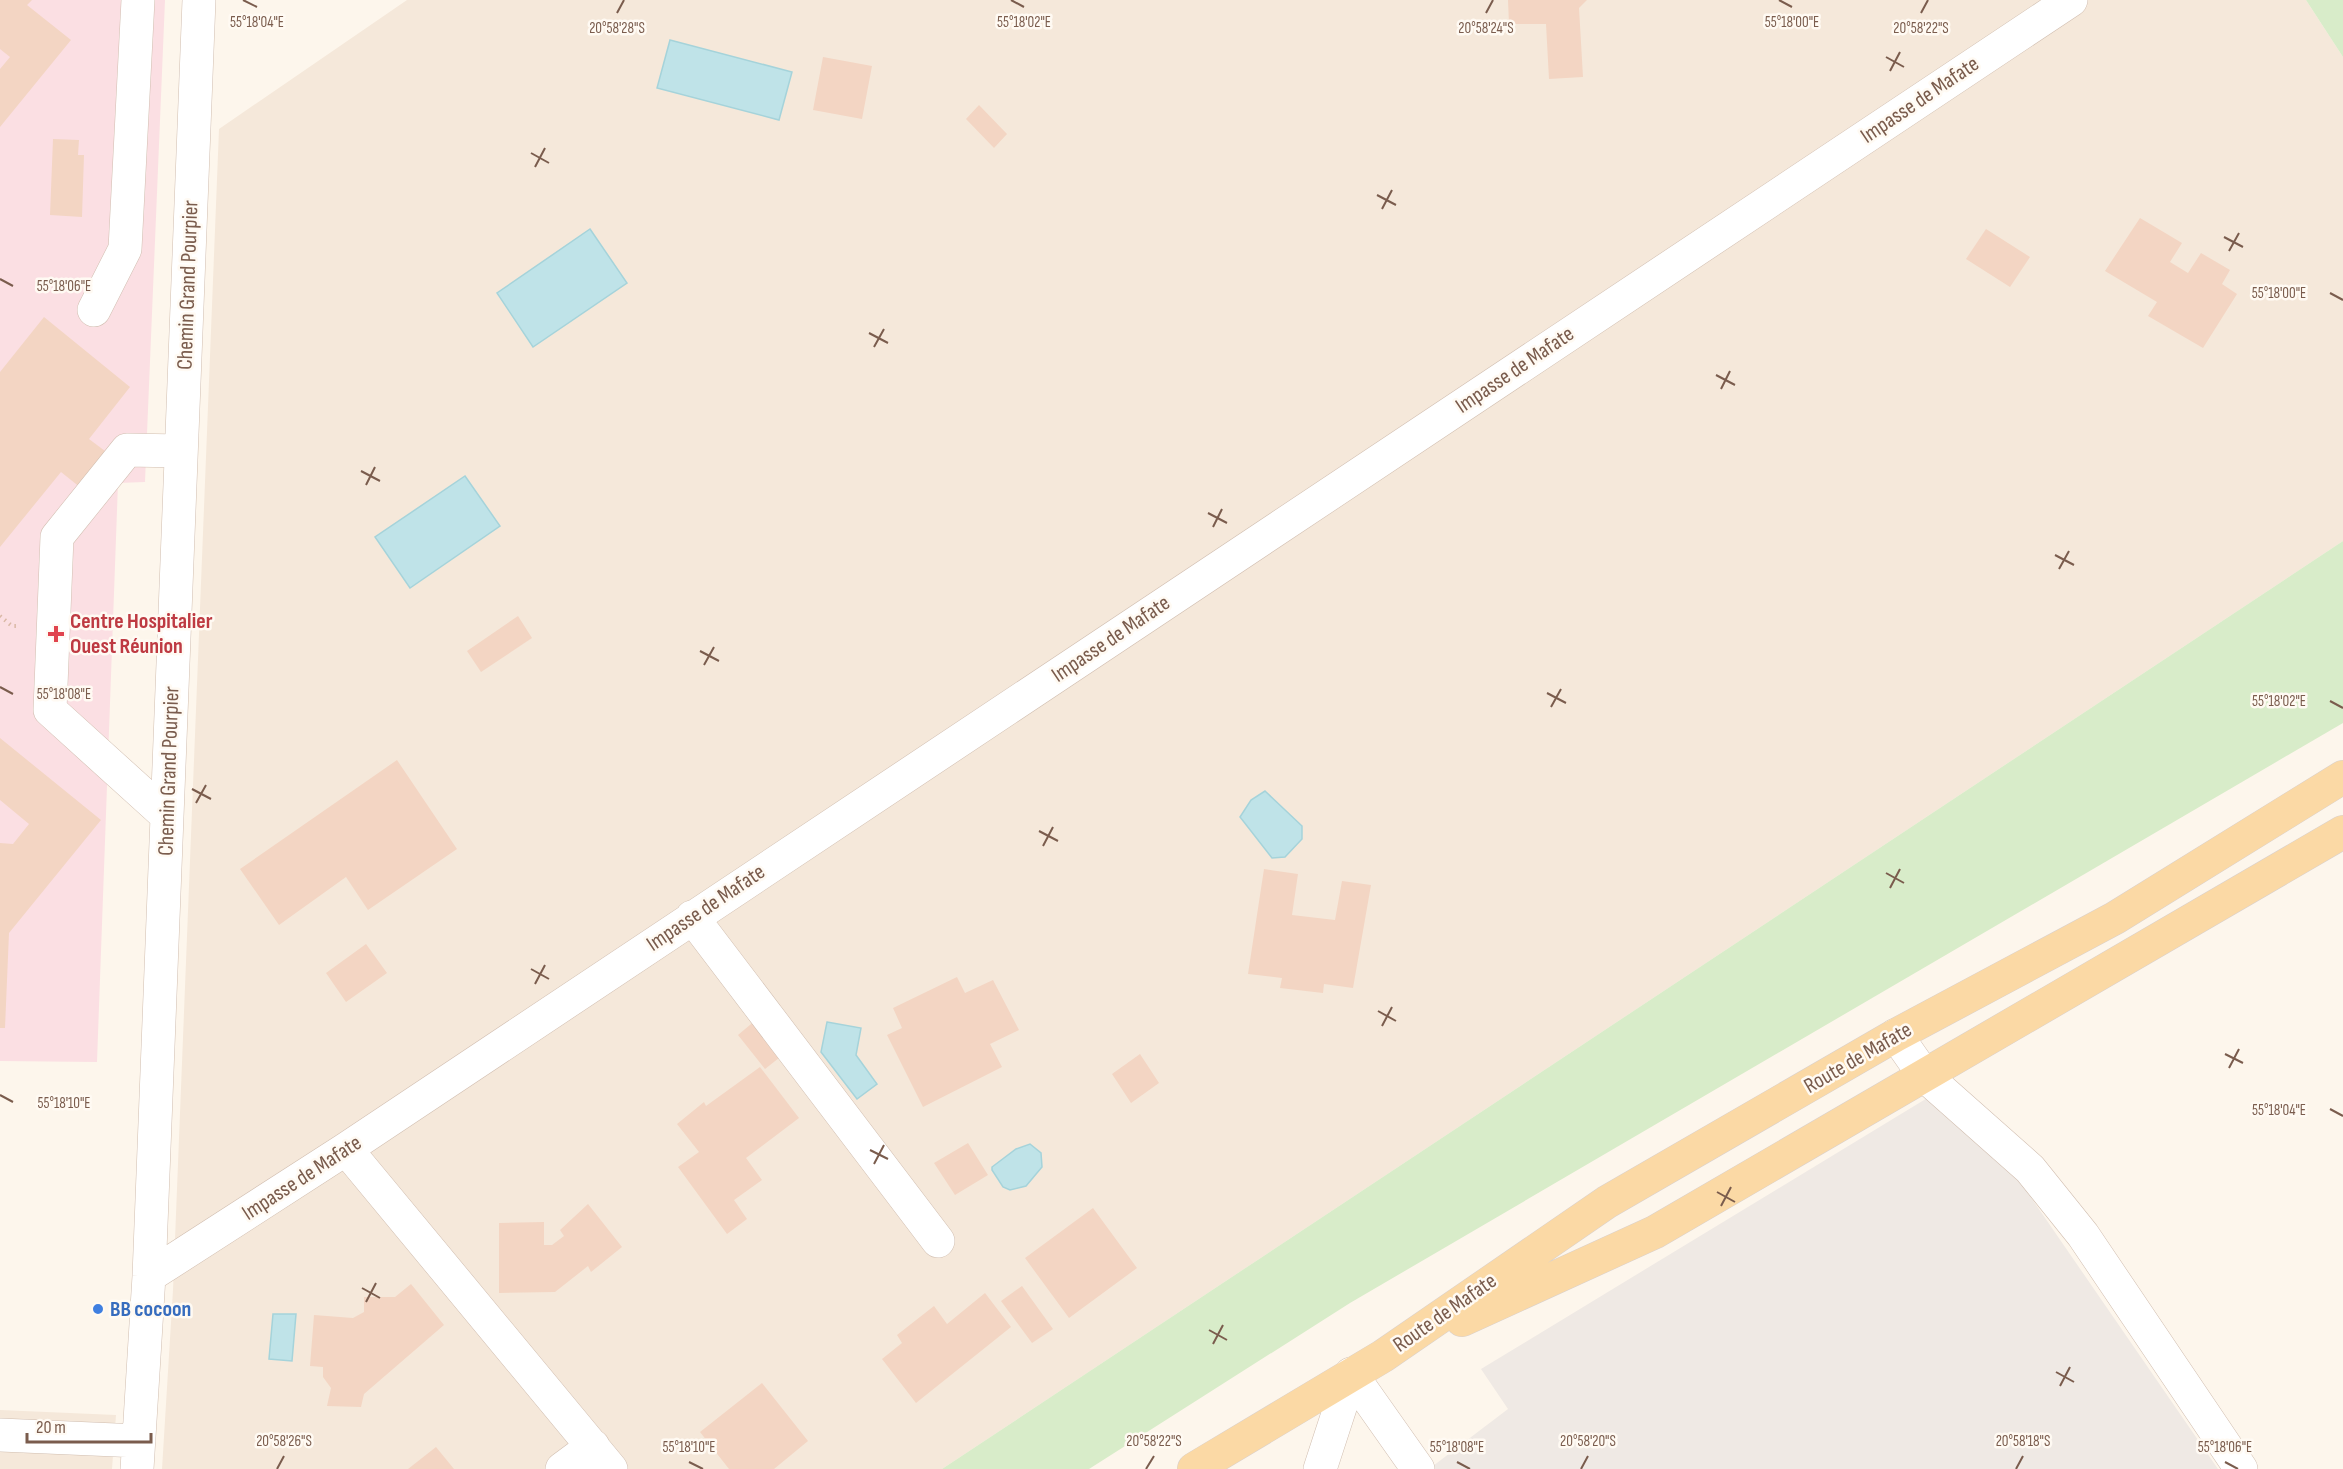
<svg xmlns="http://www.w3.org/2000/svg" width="2343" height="1469" viewBox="0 0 2343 1469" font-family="'Sofia Sans Condensed',sans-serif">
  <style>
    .residential { fill: #f5e8da }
    .industrial { fill: #efe9e4 }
    .medical { fill: #fbdfe3 }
    .green { fill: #d8ecc9 }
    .water { fill: #bfe3e8; stroke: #a5d3da; stroke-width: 1.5 }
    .building { fill: #f3d5c3 }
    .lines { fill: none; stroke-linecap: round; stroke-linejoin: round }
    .minor-casing { stroke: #d1beb0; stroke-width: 34 }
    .major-casing { stroke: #dad1cd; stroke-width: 34 }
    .path { stroke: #d9b8a5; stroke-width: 4; stroke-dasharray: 1.5 4.5; stroke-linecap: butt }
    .minor { stroke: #fff; stroke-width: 33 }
    .major { stroke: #fbd9a5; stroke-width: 33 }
    .ticks { fill: none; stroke: #7a5c4d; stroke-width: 2 }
    .health-dot { fill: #e0444e; stroke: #fffaf3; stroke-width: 2 }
    .shop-dot { fill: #3f7fe0; stroke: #fffaf3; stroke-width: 2 }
    .labels { text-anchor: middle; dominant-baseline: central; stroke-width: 5; stroke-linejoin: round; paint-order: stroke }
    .street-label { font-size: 22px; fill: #7a5c4d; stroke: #fffaf3 }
    .health-label { font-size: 22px; font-weight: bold; fill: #be3a42; stroke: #fffaf3; text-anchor: start }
    .shop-label { font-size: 22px; font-weight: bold; fill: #366cbe; stroke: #fffaf3; text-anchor: start }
    .ticks-label { font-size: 15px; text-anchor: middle; fill: #7a5c4d; stroke: #fffaf3; stroke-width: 5; stroke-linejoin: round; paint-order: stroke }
  </style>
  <rect width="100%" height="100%" fill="#fdf6ec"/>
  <!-- residential -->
  <path class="residential" d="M407,0H2306L2343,57V541L942,1469H162L173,1290L219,129Z
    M0,1410L116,1415L112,1469H0Z"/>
  <!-- industrial -->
  <path class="industrial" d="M1952,1083L2218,1469H1429L1508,1409L1481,1369Z"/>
  <!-- medical -->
  <path class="medical" d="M0,0H165L145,482L118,483L97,1062L0,1061Z"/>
  <!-- green -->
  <path class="green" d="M2306,0H2343V57Z
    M2343,541V723L1350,1303L1089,1469H942Z"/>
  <!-- water -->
  <path class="water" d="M670,40L792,72L779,120L657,88Z
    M590,229L627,283L533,347L497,293Z
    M465,476L500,526L410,588L375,537Z
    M1265,791L1302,826V839L1285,857L1272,858L1240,817L1251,800Z
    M827,1022L861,1028L856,1055L877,1084L857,1099L821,1052Z
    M1030,1144L1041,1153L1042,1167L1026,1186L1010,1190L1003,1187L992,1170V1167L1016,1149Z
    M273,1314H296L292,1361L269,1359Z"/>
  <!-- building -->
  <path class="building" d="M0,0H32L27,5L71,40L0,127V69L10,57L0,49Z
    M1508,0H1587L1579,8L1583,77L1549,79L1546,24H1509Z
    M823,57L872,66L862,119L813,110Z
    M979,105L1007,134L994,148L966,119Z
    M53,139L79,140L78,155H84L82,217L50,215Z
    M2140,218L2182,243L2170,262L2188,273L2201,253L2230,270L2222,284L2237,294L2203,348L2148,316L2157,302L2105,271Z
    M1986,229L2030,257L2010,287L1966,259Z
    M44,317L130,387L89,439L109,454L81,488L61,472L0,547V372Z
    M518,616L532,638L481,672L467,651Z
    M0,738L101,820L9,933L5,1028H0V843L13,844L29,824L0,800Z
    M397,760L457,849L368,910L346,877L279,925L240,869Z
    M1264,869L1298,874L1292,915L1335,920L1342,881L1371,885L1353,988L1324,984L1323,993L1280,988L1282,978L1248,974Z
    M366,944L387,973L346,1002L326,973Z
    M957,977L965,993L993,980L1019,1030L990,1044L1002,1067L923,1107L887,1035L902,1028L893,1008Z
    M757,1019L784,1054L765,1069L738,1035Z
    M1140,1054L1159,1083L1131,1103L1112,1074Z
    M760,1067L799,1118L746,1158L762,1180L734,1200L747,1219L727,1234L678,1167L699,1152L677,1124L704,1102L706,1106Z
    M968,1143L988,1175L955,1195L934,1163Z
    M588,1204L622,1247L591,1272L588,1266L555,1292L499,1293V1223L544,1222V1245H552L564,1236L560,1230Z
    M1093,1208L1137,1268L1069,1318L1025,1258Z
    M411,1284L444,1325L364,1394L361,1407L327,1406L331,1388L323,1377V1367L310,1366L314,1315L353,1318L364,1312V1297H395Z
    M1022,1286L1053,1329L1032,1343L1001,1301Z
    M985,1293L1011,1327L916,1403L882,1359L902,1343L897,1335L934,1306L947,1324Z
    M762,1383L808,1441L774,1469H729L700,1432Z
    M436,1447L454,1469H408Z"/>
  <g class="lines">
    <defs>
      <path id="minor" d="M94,310L125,249L138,0
        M167,816L50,710L57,537L127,450L181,451
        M692,917L938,1241
        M1896,1035L1924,1075L2030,1169L2083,1235L2241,1469
        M346,1149L611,1469
        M149,1276L346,1149L2071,0
        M1351,1374L1418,1469
        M0,1435L139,1441
        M137,1469L149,1276L199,0
        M562,1469L593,1446
        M1320,1469L1351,1374"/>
      <path id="major" d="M1462,1320L1655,1232L2343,832
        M1194,1469L1383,1356L1607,1202L1896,1035L2115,918L2343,777"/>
    </defs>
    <!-- minor casing -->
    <use href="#minor" class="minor-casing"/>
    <!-- major casing -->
    <use href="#major" class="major-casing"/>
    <!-- path -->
    <path class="path" d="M0,616L12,626H17"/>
    <!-- minor -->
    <use href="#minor" class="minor"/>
    <!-- major -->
    <use href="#major" class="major"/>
  </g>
  <!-- ticks -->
  <path class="ticks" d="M243,0L257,7M1011,0L1024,7M1779,0L1792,7M617,13L624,0M1486,13L1493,0M1921,13L1928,0M1886,57L1904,67M1890,71L1900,52M531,153L549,163M535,167L545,148M1377,195L1396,205M1382,209L1392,190M2224,237L2243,247M2229,251L2239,233M0,279L13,286M2330,293L2343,300M869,333L888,343M874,347L884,329M1716,375L1735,385M1721,389L1730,371M361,471L380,481M366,485L375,467M1208,513L1227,523M1213,527L1222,509M2055,555L2074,565M2059,569L2069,551M700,651L719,661M704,665L714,647M0,687L13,694M1547,693L1566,703M2330,701L2343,708M1551,707L1561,689M192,789L211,799M196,803L206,785M1039,831L1058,841M1043,846L1053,827M1886,873L1904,883M1890,888L1900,869M531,969L549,979M535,984L545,965M1378,1011L1396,1021M1382,1026L1392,1007M2225,1054L2243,1063M2229,1068L2239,1049M0,1095L13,1102M2330,1109L2343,1116M870,1150L888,1159M874,1164L884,1145M1717,1192L1735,1202M1721,1206L1731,1187M362,1288L380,1298M366,1302L376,1283M1209,1330L1227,1340M1213,1344L1223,1325M2056,1372L2074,1382M2060,1386L2070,1367M689,1462L703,1469M1457,1462L1470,1469M2225,1462L2238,1469M277,1469L284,1456M1146,1469L1154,1456M1581,1469L1588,1456M2016,1469L2023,1456"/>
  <!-- markers -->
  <path class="health-dot" d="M53 625h6v6h6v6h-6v6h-6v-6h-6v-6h6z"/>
  <circle class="shop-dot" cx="98" cy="1309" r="6"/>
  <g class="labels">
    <!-- street labels -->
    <g class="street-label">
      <text transform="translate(1920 100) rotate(-34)">Impasse de Mafate</text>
      <text transform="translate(188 285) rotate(-88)">Chemin Grand Pourpier</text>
      <text transform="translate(1515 370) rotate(-34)">Impasse de Mafate</text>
      <text transform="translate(1111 639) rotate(-34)">Impasse de Mafate</text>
      <text transform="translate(169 771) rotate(-88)">Chemin Grand Pourpier</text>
      <text transform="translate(706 908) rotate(-34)">Impasse de Mafate</text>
      <text transform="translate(1858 1058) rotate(-30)">Route de Mafate</text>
      <text transform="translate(302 1178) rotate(-33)">Impasse de Mafate</text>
      <text transform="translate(1445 1313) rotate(-35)">Route de Mafate</text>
    </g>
    <!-- health labels -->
    <g class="health-label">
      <text x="70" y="621">Centre Hospitalier<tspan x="70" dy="25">Ouest Réunion</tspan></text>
    </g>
    <!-- shop labels -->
    <g class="shop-label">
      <text x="110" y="1309">BB cocoon</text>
    </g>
  </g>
  <g class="ticks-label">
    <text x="257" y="27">55°18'04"E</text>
    <text x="1024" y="27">55°18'02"E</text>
    <text x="1792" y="27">55°18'00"E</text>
    <text x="617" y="33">20°58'28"S</text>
    <text x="1486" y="33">20°58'24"S</text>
    <text x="1921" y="33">20°58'22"S</text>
    <text x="64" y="291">55°18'06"E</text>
    <text x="2279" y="298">55°18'00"E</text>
    <text x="64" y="699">55°18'08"E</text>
    <text x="2279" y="706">55°18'02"E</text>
    <text x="64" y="1108">55°18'10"E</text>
    <text x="2279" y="1115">55°18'04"E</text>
    <text x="284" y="1446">20°58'26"S</text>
    <text x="1154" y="1446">20°58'22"S</text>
    <text x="1588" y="1446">20°58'20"S</text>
    <text x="2023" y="1446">20°58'18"S</text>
    <text x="689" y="1452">55°18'10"E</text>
    <text x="1457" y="1452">55°18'08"E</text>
    <text x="2225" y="1452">55°18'06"E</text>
  </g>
  <!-- scale -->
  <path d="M27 1433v9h124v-9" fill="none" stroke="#7a5c4d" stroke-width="3"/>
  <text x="36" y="1433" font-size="18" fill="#7a5c4d" stroke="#fffaf3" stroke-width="4.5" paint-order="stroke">20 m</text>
</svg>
